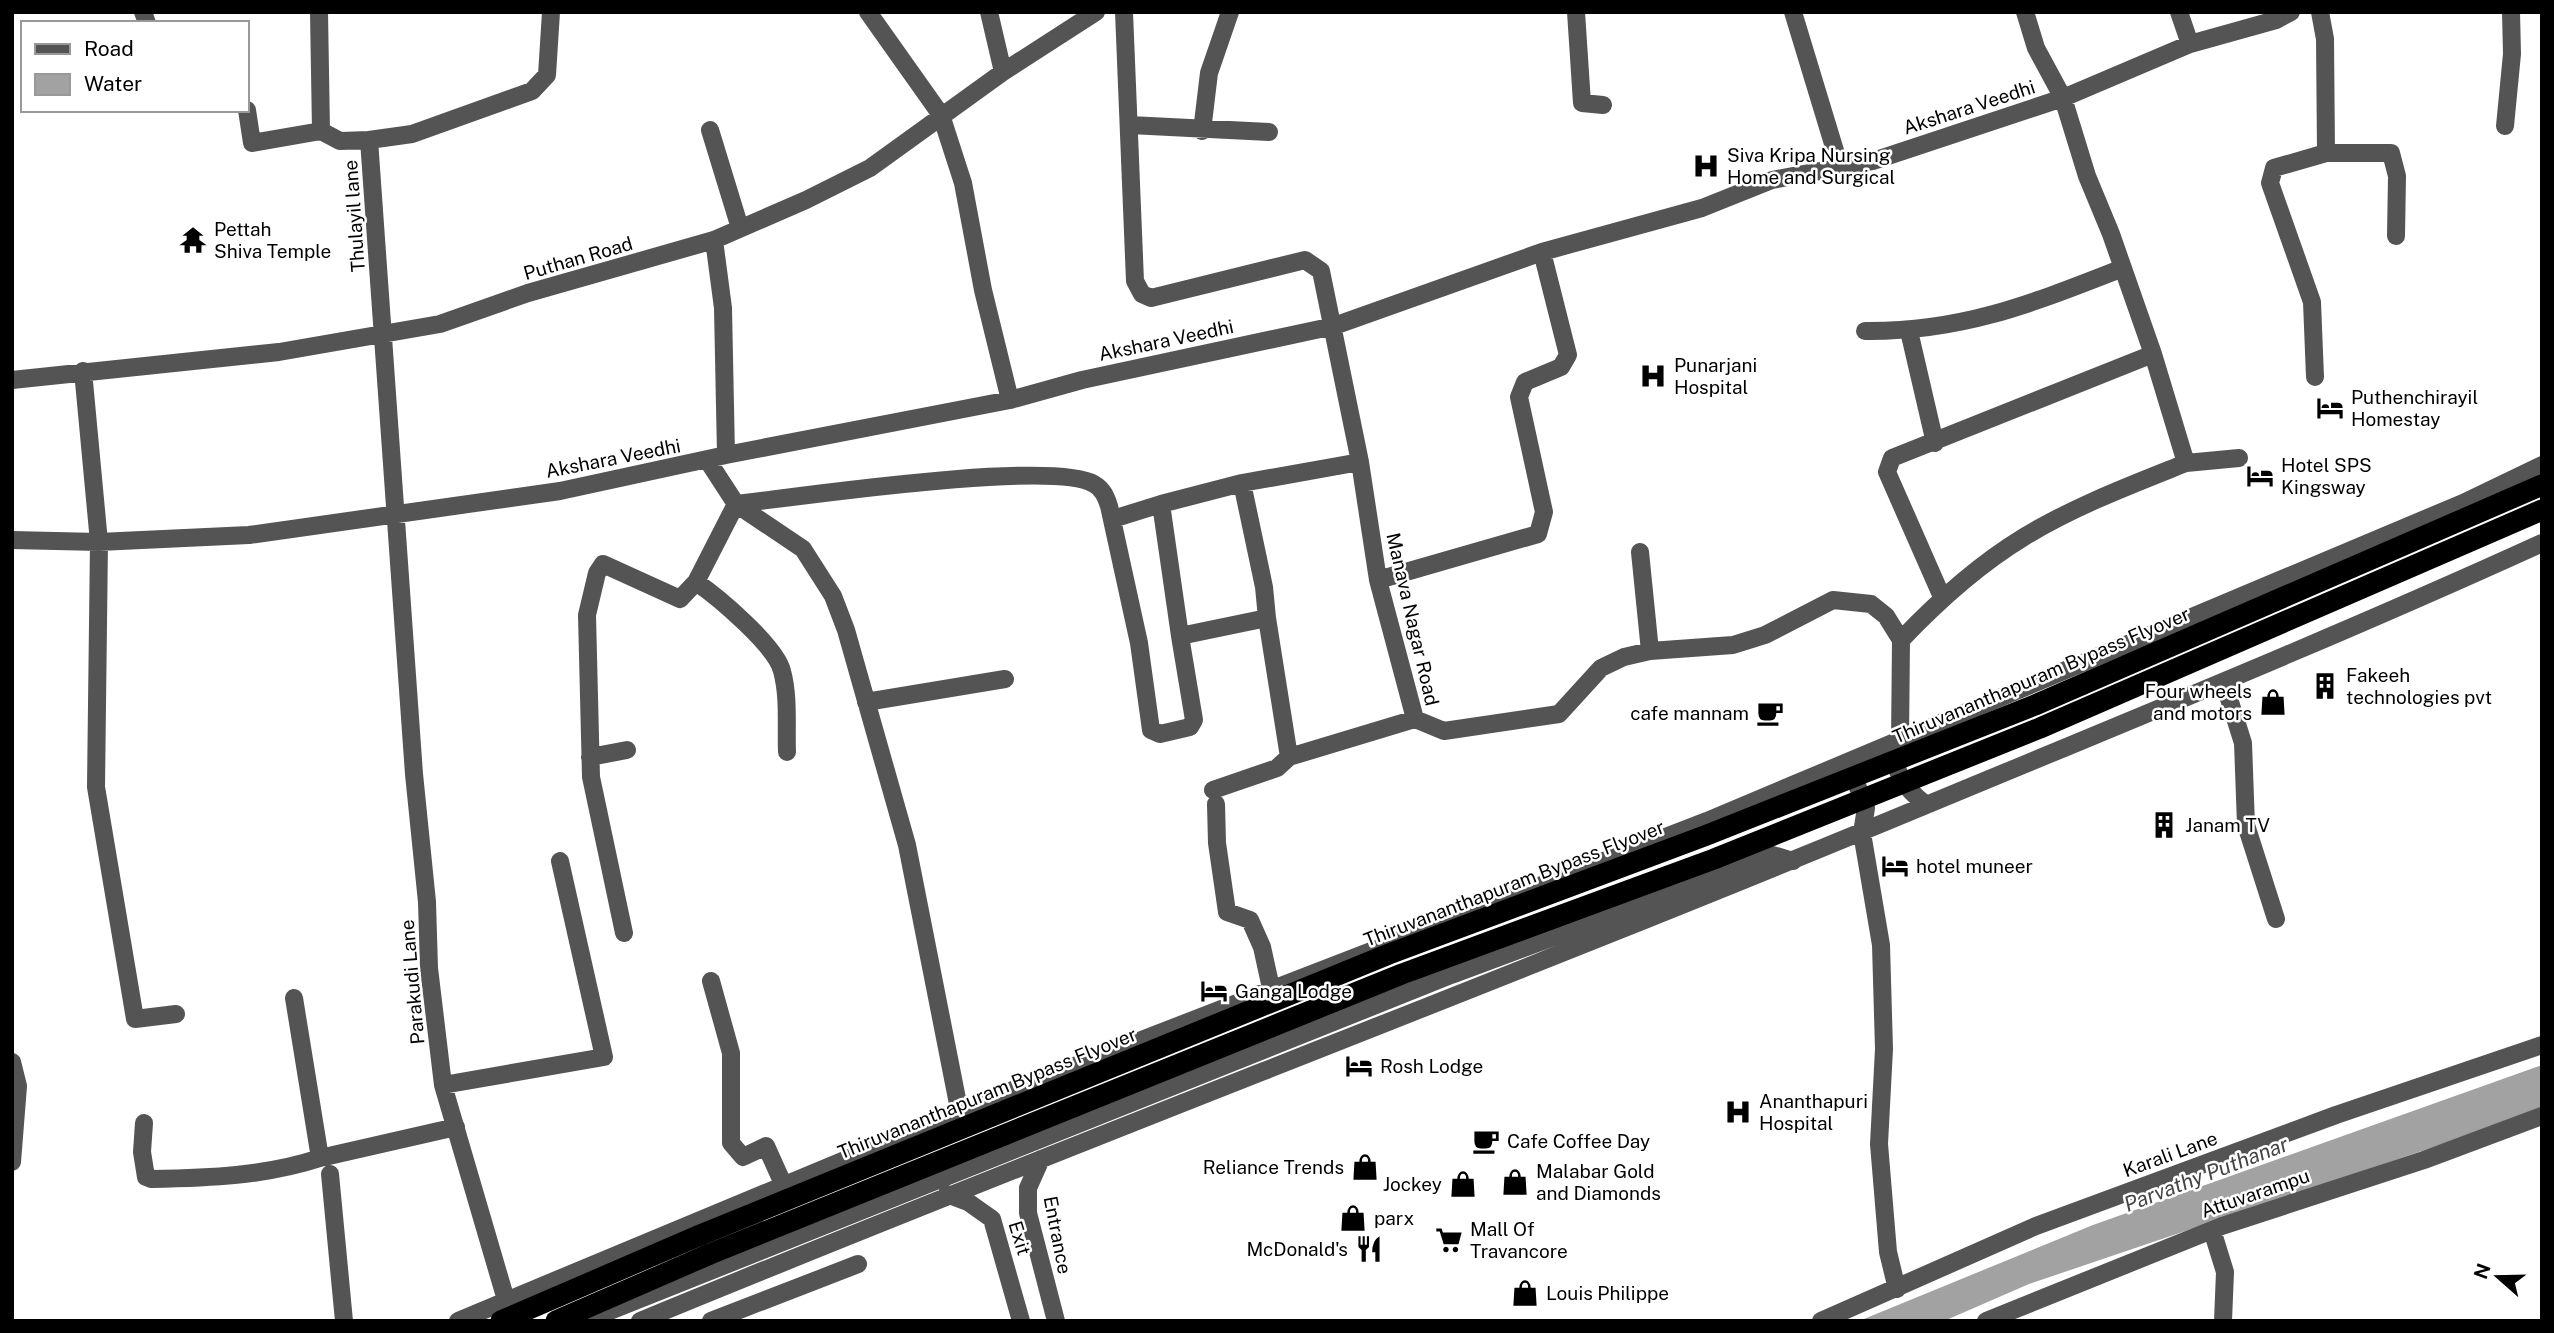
<svg xmlns="http://www.w3.org/2000/svg" width="2554" height="1333" viewBox="0 0 2554 1333" font-family="'Public Sans',sans-serif">
  <style>
    .water { fill: #a2a2a2 }
    .lines { fill: none; stroke-linecap: round; stroke-linejoin: round }
    .minor { stroke: #545454; stroke-width: 18 }
    .highway { stroke: #000; stroke-width: 21 }
    .labels { text-anchor: middle; dominant-baseline: central; stroke-width: 5; stroke-linejoin: round; paint-order: stroke }
    .street-label { font-size: 19px; fill: #000; stroke: #fff }
    .poi-label { font-size: 19px; fill: #000; stroke: #fff; text-anchor: start }
    .water-label { font-size: 21px; font-style: italic; fill: #434343; stroke: #fff }
  </style>
  <rect width="100%" height="100%" fill="#fff"/>
  <!-- water -->
  <path class="water" d="M2542,1065V1108L2484,1130L2029,1284L1944,1321H1859L2093,1225Z"/>
  <g class="lines">
    <!-- minor -->
    <path class="minor" d="M143,12L147,23
      M319,12L321,131L340,141L369,140L414,774L427,902L429,968L443,1085L604,1057L560,861
      M868,12L941,115L963,183L983,290L1010,400
      M989,12L1003,72
      M1124,12L1135,281L1142,294L1151,298L1305,260L1321,271L1360,462L1378,580L1415,719L1444,731L1559,714L1601,668L1624,657L1650,651L1733,645L1765,635L1833,600L1871,604L1886,616L1901,640
      M1576,12L1582,103L1603,105
      M1793,12L1840,167
      M2179,12L2190,44
      M247,110L252,143L321,131
      M1130,125L1269,132
      M2505,126L2512,54L2511,12
      M710,130L740,228
      M1202,131L1209,73L1230,12
      M369,140L412,134L532,91L547,75L551,12
      M2326,153H2391L2397,176L2396,236
      M714,240L723,308L726,455
      M1865,331C1963,332 2033,303 2123,268
      M1909,331L1935,443
      M83,371L99,542L96,787L135,1019L176,1014
      M2315,377L2312,302L2270,183L2274,168L2326,153L2325,39L2320,12
      M12,380L279,352L440,324L528,293L714,240L806,200L870,168L1003,72L1096,12
      M708,461L736,504L803,549L833,596L846,630L907,845L960,1114
      M2186,463L2239,458
      M1242,483L1161,504L1180,636L1267,618L1264,587L1242,483L1360,462
      M1113,519L1161,504
      M12,540L99,542L249,535L560,491L726,455L1010,400L1082,380L1334,326L1542,252L1702,208L1772,180L1873,161L2063,98L2190,44L2276,20L2291,12
      M1640,552L1650,651
      M1378,580L1538,534L1544,512L1519,397L1525,382L1561,367L1568,355L1542,252
      M696,582C718,597 776,646 782,671C789,697 786,725 787,752
      M1942,597L1887,472L1892,458L2153,354
      M1267,618L1289,757
      M2224,683L2243,743L2246,825L2276,919
      M866,702L1005,679
      M590,757L627,750
      M1839,774L1855,780L1866,808L1862,833L1881,945L1884,1049L1879,1144L1888,1252L1897,1289
      M1213,790L1277,768L1289,757L1415,719
      M1216,804L1217,843L1227,912L1250,920L1262,947L1271,988
      M1926,805C1904,787 1889,771 1900,741L1901,640C1938,601 1978,565 2024,537C2075,506 2131,485 2186,463L2153,354L2111,234L2087,176L2063,98L2036,48L2025,12
      M624,933L591,777L587,615L597,573L603,564L680,599L696,582L736,504C797,497 1053,459 1094,484C1103,489 1106,497 1109,506L1139,643L1151,730L1160,734L1190,727L1194,720L1180,636
      M711,981L731,1053V1143L743,1157L766,1146L784,1186
      M12,1062L18,1086L12,1162
      M443,1085L506,1300
      M144,1123L142,1152L146,1177L151,1179C209,1178 265,1176 320,1158L294,998
      M320,1158L456,1127
      M1041,1159L1028,1188V1213L1056,1321
      M330,1174L344,1321
      M947,1194L968,1202L992,1219L1021,1321
      M2212,1230L2225,1272L2223,1321
      M458,1321L1015,1089L1707,821L2463,503L2542,465
      M585,1321L1451,975L1773,855L1793,861
      M640,1321C1066,1145 1498,983 1924,806C2131,720 2338,636 2542,543
      M711,1321L858,1264
      M1821,1321L2036,1226L2336,1115L2542,1045
      M1986,1321L2222,1226L2424,1160L2542,1116"/>
    <!-- highway -->
    <path class="highway" d="M501,1321L698,1236L1389,954L1707,835L2035,705L2542,485
      M556,1321L710,1254L1402,974L1714,859L2040,728L2542,510"/>
  </g>
  <!-- icons -->
  <defs>
    <symbol id="hospital-bare" viewBox="-9 -9 18 18"><path d="M-5-5h3v3.5h4V-5h3V5h-3V1.5h-4V5h-3Z" fill="#000" stroke="#fff" stroke-width="2.5" paint-order="stroke"/></symbol>
    <symbol id="temple-bare" viewBox="-9 -9 18 18"><path d="M0-6L5-2H3V0L6.5 2.5H4V6H1.5V3h-3V6H-4V2.5H-6.5L-3 0V-2H-5Z" fill="#000" stroke="#fff" stroke-width="2.5" paint-order="stroke"/></symbol>
    <symbol id="hotel-bare" viewBox="-9 -9 18 18"><path d="M-6-4.5h1.5V1H6V5H4.5V3h-9V5H-6ZM-4 0a1.8 1.8 0 1 1 3.6 0ZM.5 0V-2.5h3Q6-2.5 6 0Z" fill="#000" stroke="#fff" stroke-width="2.5" paint-order="stroke"/></symbol>
    <symbol id="building-bare" viewBox="-9 -9 18 18"><path d="M-4-6H4V6H1V3H-1V6H-4ZM-2.5-4.3h1.7v1.8h-1.7ZM.8-4.3h1.7v1.8H.8ZM-2.5-1h1.7V.8h-1.7ZM.8-1h1.7V.8H.8Z" fill="#000" stroke="#fff" stroke-width="2.5" paint-order="stroke"/></symbol>
    <symbol id="shop-bare" viewBox="-9 -9 18 18"><path d="M-5-2.5h2.3a2.7 3.5 0 0 1 5.4 0H5L5.5 6h-11ZM-1.5-2.5h3a1.5 2.3 0 0 0-3 0Z" fill="#000" stroke="#fff" stroke-width="2.5" paint-order="stroke"/></symbol>
    <symbol id="cafe-bare" viewBox="-9 -9 18 18"><path d="M-5.5-4.5H6V0H3Q3 3.5 0 3.5H-2.5Q-5.5 3.5-5.5 0ZM3-3.2v2h1.7v-2ZM-6 4.5H4V6H-6Z" fill="#000" stroke="#fff" stroke-width="2.5" paint-order="stroke"/></symbol>
    <symbol id="supermarket-bare" viewBox="-9 -9 18 18"><path d="M-6-5.5h2.5l.6 2H6L4.5 2H-2.5L-4.4-4H-6ZM-1.5 3.2a1.3 1.3 0 1 0 .1 0ZM3 3.2a1.3 1.3 0 1 0 .1 0Z" fill="#000" stroke="#fff" stroke-width="2.5" paint-order="stroke"/></symbol>
    <symbol id="restaurant-bare" viewBox="-9 -9 18 18"><path d="M-5-6h1v4h1v-4h1v4h1v-4h1v5L-1.5 .5V6h-2V.5L-5-1ZM5-6V6H3V1.5H1.5Q1.5-4 5-6Z" fill="#000" stroke="#fff" stroke-width="2.5" paint-order="stroke"/></symbol>
  </defs>
  <g fill-rule="evenodd">
    <use href="#hospital-bare" x="1687" y="147" width="38" height="38"/>
    <use href="#temple-bare" x="174" y="221" width="38" height="38"/>
    <use href="#hospital-bare" x="1634" y="357" width="38" height="38"/>
    <use href="#hotel-bare" x="2311" y="389" width="38" height="38"/>
    <use href="#hotel-bare" x="2241" y="457" width="38" height="38"/>
    <use href="#building-bare" x="2306" y="667" width="38" height="38"/>
    <use href="#shop-bare" x="2254" y="683" width="38" height="38"/>
    <use href="#cafe-bare" x="1751" y="694" width="38" height="38"/>
    <use href="#building-bare" x="2145" y="806" width="38" height="38"/>
    <use href="#hotel-bare" x="1876" y="847" width="38" height="38"/>
    <use href="#hotel-bare" x="1195" y="972" width="38" height="38"/>
    <use href="#hotel-bare" x="1340" y="1047" width="38" height="38"/>
    <use href="#hospital-bare" x="1719" y="1093" width="38" height="38"/>
    <use href="#cafe-bare" x="1467" y="1122" width="38" height="38"/>
    <use href="#shop-bare" x="1346" y="1148" width="38" height="38"/>
    <use href="#shop-bare" x="1496" y="1163" width="38" height="38"/>
    <use href="#shop-bare" x="1444" y="1165" width="38" height="38"/>
    <use href="#shop-bare" x="1334" y="1199" width="38" height="38"/>
    <use href="#supermarket-bare" x="1430" y="1221" width="38" height="38"/>
    <use href="#restaurant-bare" x="1350" y="1230" width="38" height="38"/>
    <use href="#shop-bare" x="1506" y="1274" width="38" height="38"/>
  </g>
  <g class="labels">
    <!-- street labels -->
    <g class="street-label">
      <text transform="translate(1969 107) rotate(-18)">Akshara Veedhi</text>
      <text transform="translate(354 216) rotate(-94)">Thulayil lane</text>
      <text transform="translate(578 258) rotate(-16)">Puthan Road</text>
      <text transform="translate(1166 340) rotate(-12)">Akshara Veedhi</text>
      <text transform="translate(613 458) rotate(-11)">Akshara Veedhi</text>
      <text transform="translate(1413 619) rotate(77)">Manava Nagar Road</text>
      <text transform="translate(2041 675) rotate(-23)">Thiruvananthapuram Bypass Flyover</text>
      <text transform="translate(1514 883) rotate(-21)">Thiruvananthapuram Bypass Flyover</text>
      <text transform="translate(412 982) rotate(-95)">Parakudi Lane</text>
      <text transform="translate(987 1093) rotate(-22)">Thiruvananthapuram Bypass Flyover</text>
      <text transform="translate(2170 1154) rotate(-20)">Karali Lane</text>
      <text transform="translate(2255 1193) rotate(-19)">Attuvarampu</text>
      <text transform="translate(1058 1235) rotate(79)">Entrance</text>
      <text transform="translate(1020 1238) rotate(73)">Exit</text>
    </g>
    <!-- poi labels -->
    <g class="poi-label">
      <text x="1727" y="155">Siva Kripa Nursing<tspan x="1727" dy="22">Home and Surgical</tspan></text>
      <text x="214" y="229">Pettah<tspan x="214" dy="22">Shiva Temple</tspan></text>
      <text x="1674" y="365">Punarjani<tspan x="1674" dy="22">Hospital</tspan></text>
      <text x="2351" y="397">Puthenchirayil<tspan x="2351" dy="22">Homestay</tspan></text>
      <text x="2281" y="465">Hotel SPS<tspan x="2281" dy="22">Kingsway</tspan></text>
      <text x="2346" y="675">Fakeeh<tspan x="2346" dy="22">technologies pvt</tspan></text>
      <text x="2252" y="691" text-anchor="end">Four wheels<tspan x="2252" dy="22">and motors</tspan></text>
      <text x="1749" y="713" text-anchor="end">cafe mannam</text>
      <text x="2185" y="825">Janam TV</text>
      <text x="1916" y="866">hotel muneer</text>
      <text x="1235" y="991">Ganga Lodge</text>
      <text x="1380" y="1066">Rosh Lodge</text>
      <text x="1759" y="1101">Ananthapuri<tspan x="1759" dy="22">Hospital</tspan></text>
      <text x="1507" y="1141">Cafe Coffee Day</text>
      <text x="1344" y="1167" text-anchor="end">Reliance Trends</text>
      <text x="1536" y="1171">Malabar Gold<tspan x="1536" dy="22">and Diamonds</tspan></text>
      <text x="1442" y="1184" text-anchor="end">Jockey</text>
      <text x="1374" y="1218">parx</text>
      <text x="1470" y="1229">Mall Of<tspan x="1470" dy="22">Travancore</tspan></text>
      <text x="1348" y="1249" text-anchor="end">McDonald's</text>
      <text x="1546" y="1293">Louis Philippe</text>
    </g>
    <!-- water labels -->
    <g class="water-label">
      <text transform="translate(2206 1174) rotate(-21)">Parvathy Puthanar</text>
    </g>
  </g>
  <!-- border -->
  <rect width="2554" height="1333" fill="none" stroke="#000000" stroke-width="28"/>
  <!-- legend -->
  <rect x="21" y="21" width="228" height="91" fill="#ffffff" stroke="#999999" stroke-width="2"/>
  <rect x="35" y="44" width="35" height="10" fill="#545454" stroke="#999999" stroke-width="2"/>
  <text x="84" y="56" font-size="21" fill="#000000">Road</text>
  <rect x="35" y="74" width="35" height="21" fill="#a2a2a2" stroke="#999999" stroke-width="2"/>
  <text x="84" y="91" font-size="21" fill="#000000">Water</text>
  <!-- north arrow -->
  <g transform="translate(2498 1277) rotate(290)" stroke="#ffffff" stroke-width="5" paint-order="stroke">
  <path d="M0-5L12 26L0 18L-12 26Z" fill="#000000"/>
  <text y="-10" font-size="19" font-weight="bold" text-anchor="middle" fill="#000000">N</text>
  </g>
</svg>
